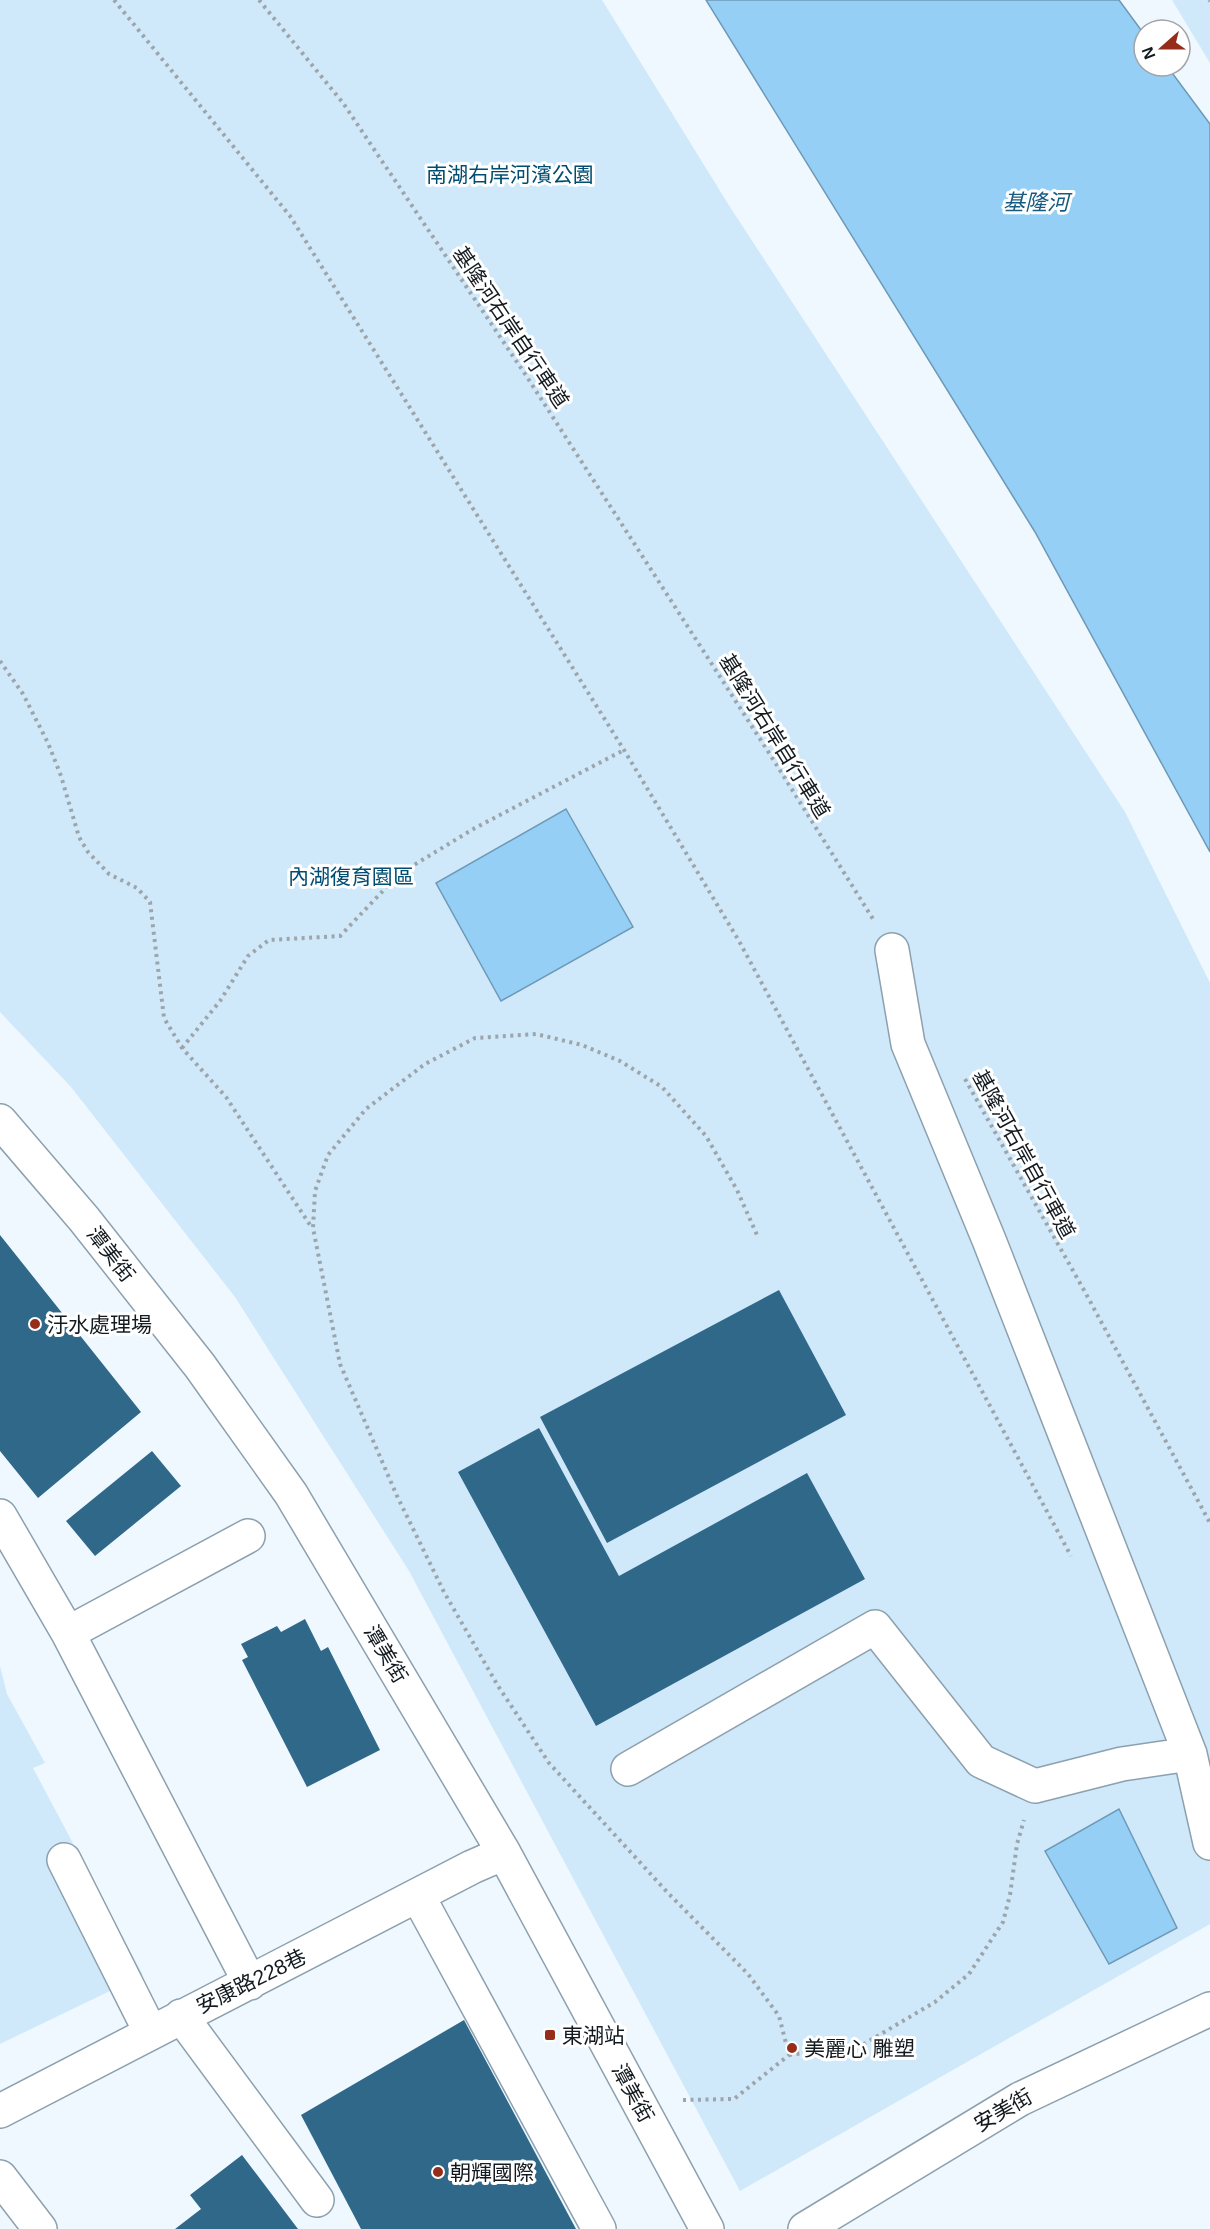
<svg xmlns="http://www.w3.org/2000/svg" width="1210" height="2229" viewBox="0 0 1210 2229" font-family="Arial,'Noto Sans TC',sans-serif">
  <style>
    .green { fill: #cfe9fb }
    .water { fill: #95cff6; stroke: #6e99b6; stroke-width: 1.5 }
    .building { fill: #30688a }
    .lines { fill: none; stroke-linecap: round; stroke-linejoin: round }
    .minor-casing { stroke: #8ca0ae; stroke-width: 36 }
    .path { stroke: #9da5ab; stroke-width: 4; stroke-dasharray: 3 4.5; stroke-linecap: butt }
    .minor { stroke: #fff; stroke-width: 33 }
    .poi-dot { fill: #962d1b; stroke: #fff; stroke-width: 2 }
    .labels { text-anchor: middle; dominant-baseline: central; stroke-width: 6; stroke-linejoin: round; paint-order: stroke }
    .park-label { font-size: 21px; fill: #004d71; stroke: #fff }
    .street-label { font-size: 21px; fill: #131a1f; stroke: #fff }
    .poi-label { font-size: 21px; fill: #131a1f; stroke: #fff; text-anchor: start }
    .water-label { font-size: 22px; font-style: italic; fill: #185b80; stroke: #fff }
  </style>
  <rect width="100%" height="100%" fill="#eff8fe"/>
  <!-- green -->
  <path class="green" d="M0,0H602L730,207L1125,812L1210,983V1924L740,2191L409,1571L235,1297L71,1087L0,1012Z
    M1172,0H1210V63Z
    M0,1666L7,1694L45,1763L33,1768L143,1975L0,2044Z"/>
  <!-- water -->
  <path class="water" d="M706,0H1119L1144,34V66H1167L1210,124V852L1035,532Z
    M566,809L633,927L501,1001L436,883Z
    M1119,1809L1177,1928L1109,1964L1045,1851Z"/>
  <!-- building -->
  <path class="building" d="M0,1235L141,1412L38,1498L0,1451Z
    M779,1290L846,1415L607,1543L540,1417Z
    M539,1428L619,1576L807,1473L865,1579L596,1726L458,1472Z
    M152,1451L181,1486L95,1556L66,1521Z
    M305,1619L321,1651L328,1647L380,1750L307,1787L242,1660L248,1657L241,1644L277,1626L281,1632Z
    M464,2020L576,2229H361L301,2115Z
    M242,2155L298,2229H175L201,2209L190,2195Z"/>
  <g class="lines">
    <defs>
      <path id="minor" d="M892,950L908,1044L989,1240L1190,1754L1210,1843
        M0,1121L84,1219L200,1366L291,1494L504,1853L707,2229
        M0,1516L68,1633L250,1983
        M68,1633L248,1536
        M628,1769L875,1627L981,1761L1035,1786L1122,1764L1190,1754
        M64,1860L151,2033
        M418,1896L599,2229
        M181,2016L317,2200
        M0,2111L472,1867L504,1853
        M0,2177L40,2229
        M805,2229L1020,2099L1210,2009"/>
    </defs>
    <!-- minor casing -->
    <use href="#minor" class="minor-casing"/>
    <!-- path -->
    <path class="path" d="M114,0L290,216L624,750L739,941L1071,1556
      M259,0L343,103L527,377L771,756L873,919
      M1209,0L1210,1
      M0,661L23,694L48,743L61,776L79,837L88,852L109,874L137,888L150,902L164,1018L182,1048L226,1097L312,1228
      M182,1048L220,1001L248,956L269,940L340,936L399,874L475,828L624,750
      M965,1079L1085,1292L1210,1523
      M789,2055L864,2044L935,2002L969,1974L1003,1922L1010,1895L1017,1844L1024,1820
      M683,2100L734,2099L789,2055L779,2016L748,1974L668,1893L549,1763L498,1686L444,1592L397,1496L340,1364L313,1228L315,1191L328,1155L366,1109L425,1064L475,1038L536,1034L582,1045L620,1061L662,1087L706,1136L737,1190L757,1235"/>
    <!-- minor -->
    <use href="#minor" class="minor"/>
  </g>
  <!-- markers -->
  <g class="poi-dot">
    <circle cx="35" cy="1324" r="6"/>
    <rect x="544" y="2029" width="12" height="12" rx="3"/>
    <circle cx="792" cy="2048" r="6"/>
    <circle cx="438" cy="2172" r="6"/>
  </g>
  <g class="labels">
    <!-- park labels -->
    <g class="park-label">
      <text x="510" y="174">南湖右岸河濱公園</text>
      <text x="351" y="876">內湖復育園區</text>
    </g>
    <!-- street labels -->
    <g class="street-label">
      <text transform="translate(511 327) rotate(56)">基隆河右岸自行車道</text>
      <text transform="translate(775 736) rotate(58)">基隆河右岸自行車道</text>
      <text transform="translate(1024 1154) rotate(61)">基隆河右岸自行車道</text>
      <text transform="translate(111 1254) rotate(52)">潭美街</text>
      <text transform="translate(386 1654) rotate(59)">潭美街</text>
      <text transform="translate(251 1981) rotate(-26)">安康路228巷</text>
      <text transform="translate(633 2093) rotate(61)">潭美街</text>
      <text transform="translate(1003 2110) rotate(-30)">安美街</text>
    </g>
    <!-- poi labels -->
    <g class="poi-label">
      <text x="47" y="1324">汙水處理場</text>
      <text x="562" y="2035">東湖站</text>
      <text x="804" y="2048">美麗心 雕塑</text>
      <text x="450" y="2172">朝輝國際</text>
    </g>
    <!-- water labels -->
    <g class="water-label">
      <text x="1036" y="202">基隆河</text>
    </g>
  </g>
  <!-- north arrow -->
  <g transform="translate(1162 48) rotate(249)"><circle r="28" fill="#ffffff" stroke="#a1a3a5" stroke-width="1.5"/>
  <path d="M0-4.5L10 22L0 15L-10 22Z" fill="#962d1b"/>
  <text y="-9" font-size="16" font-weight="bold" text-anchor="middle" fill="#131a1f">N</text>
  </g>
</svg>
